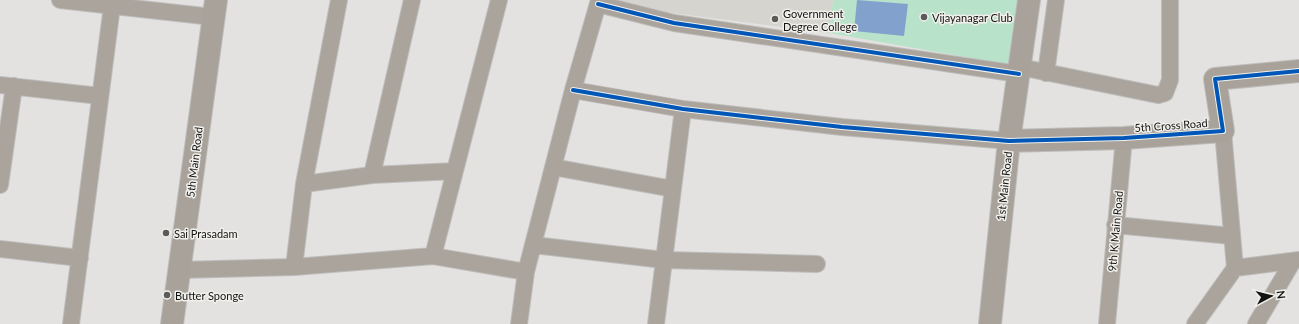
<svg xmlns="http://www.w3.org/2000/svg" width="1299" height="324" viewBox="0 0 1299 324" font-family="Lato,sans-serif">
  <style>
    .built { fill: #d6d4ce }
    .pitch { fill: #b8e2ca }
    .water { fill: #82a2cd }
    .lines { fill: none; stroke-linecap: round; stroke-linejoin: round }
    .street-casing { stroke: #bdbdbc; stroke-width: 18 }
    .secondary-casing { stroke: #bdbdbc; stroke-width: 24 }
    .street { stroke: #aaa49c; stroke-width: 16 }
    .secondary { stroke: #a8a29a; stroke-width: 22 }
    .cycleway-casing { stroke: #f1f0ec; stroke-width: 6 }
    .cycleway { stroke: #0057b8; stroke-width: 4 }
    .poi-dot { fill: #5b5b59; stroke: #f1f0ec; stroke-width: 1.5 }
    .labels { text-anchor: middle; dominant-baseline: central; stroke-width: 3; stroke-linejoin: round; paint-order: stroke }
    .poi-label { font-size: 11px; fill: #121211; stroke: #f1f0ec; text-anchor: start }
    .street-label { font-size: 11px; fill: #121211; stroke: #f1f0ec }
  </style>
  <rect width="100%" height="100%" fill="#e3e2e0"/>
  <!-- built -->
  <path class="built" d="M612,0H833L829,33L610,5Z"/>
  <!-- pitch -->
  <path class="pitch" d="M833,0H1019L1011,65L829,33Z"/>
  <!-- water -->
  <path class="water" d="M857,0L908,4L904,36L854,31Z"/>
  <g class="lines">
    <defs>
      <path id="street" d="M60,0L213,17
        M598,4L674,23L1019,74
        M1020,67L1158,95L1165,93L1170,80V0
        M1046,73L1056,0
        M0,85L100,96
        M573,90L683,109L842,127L1009,141
        M553,167L673,189
        M372,175L412,0
        M304,184L372,175L455,171
        M0,185L14,86
        M1115,225L1232,236
        M533,245L664,260L817,264
        M0,249L80,258
        M433,256L499,0
        M294,267L304,184L339,0
        M1235,268L1299,260
        M179,270L294,267L433,256L526,272
        M71,324L112,6
        M519,324L526,272L573,90L599,0
        M656,324L683,109
        M1107,324L1124,138
        M1195,324L1235,268L1223,131
        M1256,324L1293,261"/>
      <path id="secondary" d="M1009,141L1124,138L1223,131L1215,79L1299,71
        M172,324L216,0
        M990,324L1009,141L1029,0"/>
    </defs>
    <!-- street casing -->
    <use href="#street" class="street-casing"/>
    <!-- secondary casing -->
    <use href="#secondary" class="secondary-casing"/>
    <!-- street -->
    <use href="#street" class="street"/>
    <!-- secondary -->
    <use href="#secondary" class="secondary"/>
    <defs>
      <path id="cycleway" d="M598,4L674,23L1019,74
        M573,90L683,109L842,127L1009,141L1124,138L1223,131L1215,79L1299,71"/>
    </defs>
    <!-- cycleway casing -->
    <use href="#cycleway" class="cycleway-casing"/>
    <!-- cycleway -->
    <use href="#cycleway" class="cycleway"/>
  </g>
  <!-- markers -->
  <g class="poi-dot">
    <circle cx="924" cy="17" r="4"/>
    <circle cx="775" cy="19" r="4"/>
    <circle cx="166" cy="233" r="4"/>
    <circle cx="167" cy="295" r="4"/>
  </g>
  <g class="labels">
    <!-- poi labels -->
    <g class="poi-label">
      <text x="783" y="13">Government<tspan x="783" dy="13">Degree College</tspan></text>
      <text x="932" y="17">Vijayanagar Club</text>
      <text x="174" y="233">Sai Prasadam</text>
      <text x="175" y="295">Butter Sponge</text>
    </g>
    <!-- street labels -->
    <g class="street-label">
      <text transform="translate(1171 125) rotate(-4)">5th Cross Road</text>
      <text transform="translate(194 162) rotate(-83)">5th Main Road</text>
      <text transform="translate(1004 186) rotate(-84)">1st Main Road</text>
      <text transform="translate(1115 231) rotate(-85)">9th K Main Road</text>
    </g>
  </g>
  <!-- north arrow -->
  <g transform="translate(1271 296) rotate(83)" stroke="#f1f0ec" stroke-width="3" paint-order="stroke">
  <path d="M0-3L7 15L0 10L-7 15Z" fill="#121211"/>
  <text y="-6" font-size="11" font-weight="bold" text-anchor="middle" fill="#121211">N</text>
  </g>
</svg>
